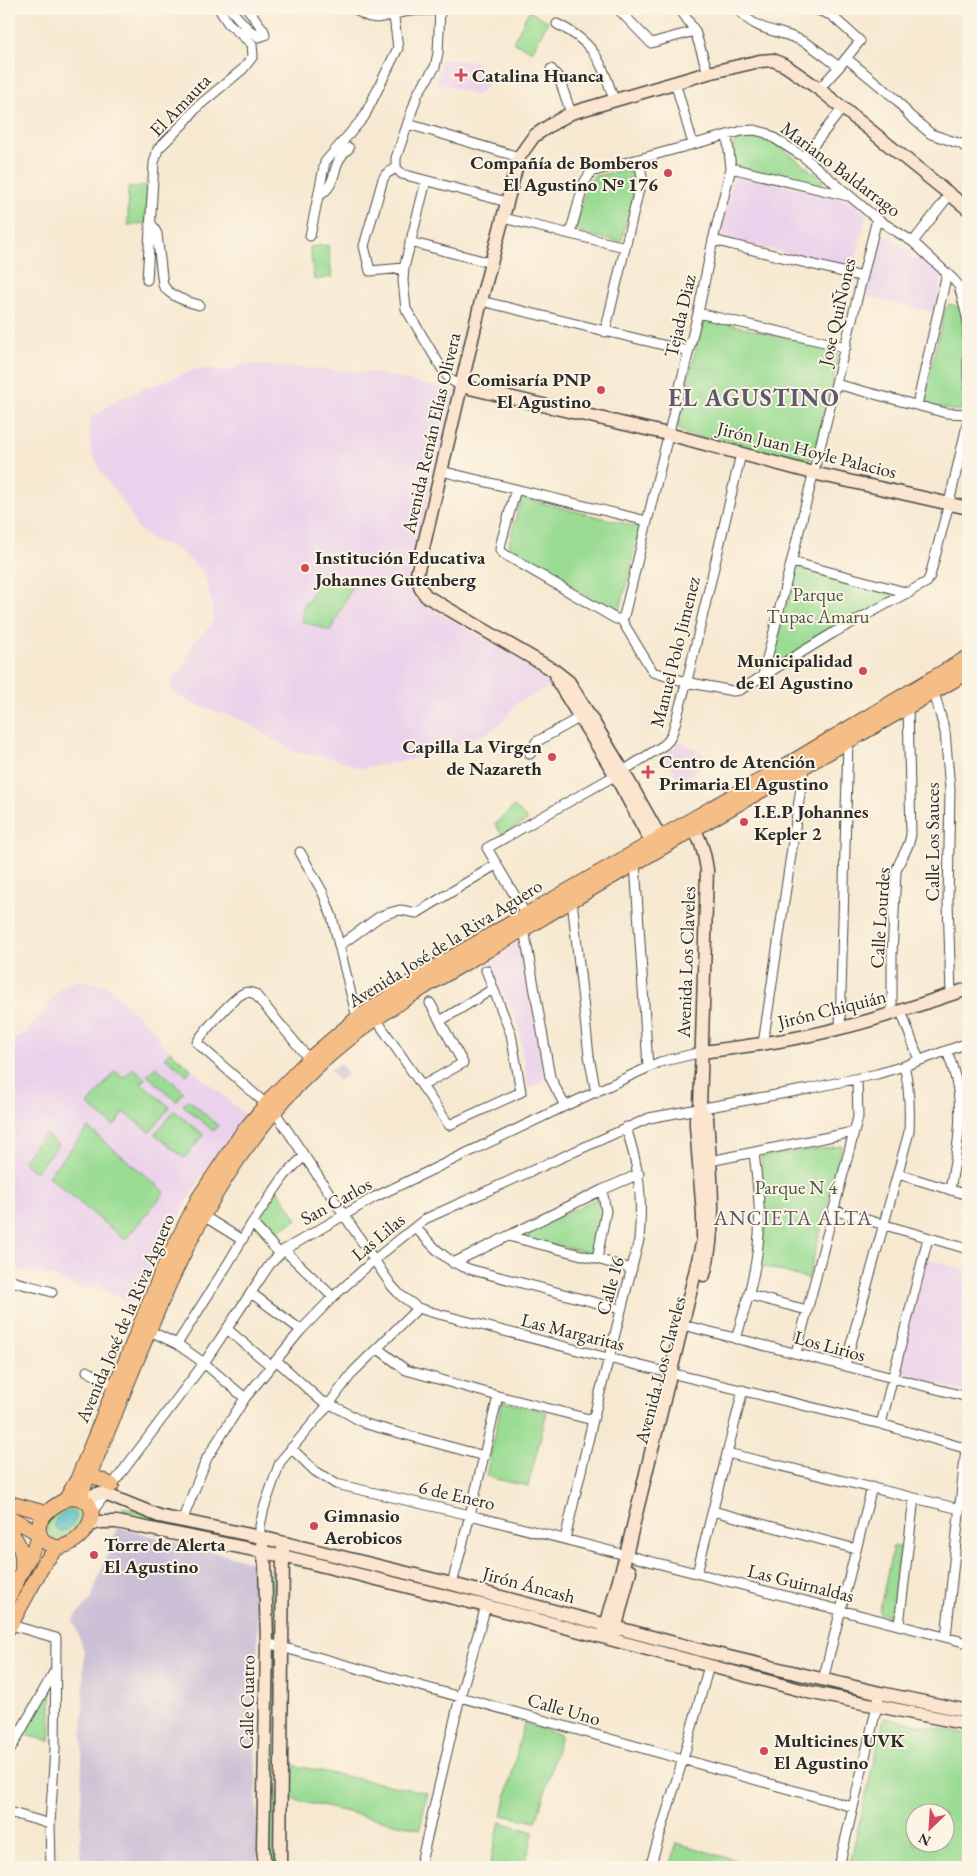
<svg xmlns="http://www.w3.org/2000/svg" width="977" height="1876" viewBox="0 0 977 1876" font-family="'EB Garamond',serif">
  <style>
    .built { fill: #ebd1eb }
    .industrial { fill: #cbbfd5 }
    .green { fill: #9adc93; stroke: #62845f; fill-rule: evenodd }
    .water { fill: #4cbac2; stroke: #3c7276 }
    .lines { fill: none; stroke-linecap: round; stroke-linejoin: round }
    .street-casing { stroke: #4a4844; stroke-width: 11 }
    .secondary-casing { stroke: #4a4844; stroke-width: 15 }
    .primary-casing { stroke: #4a4844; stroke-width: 16 }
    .street { stroke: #fff; stroke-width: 9 }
    .secondary { stroke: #fbe5cf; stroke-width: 12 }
    .primary { stroke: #f6be87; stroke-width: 14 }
    .poi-dot { fill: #d1495b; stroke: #fcf5e5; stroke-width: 2 }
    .labels { text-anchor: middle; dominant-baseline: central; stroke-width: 4; stroke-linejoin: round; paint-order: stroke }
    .poi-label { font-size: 19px; font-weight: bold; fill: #2b2b2b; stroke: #fcf5e5; text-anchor: start }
    .street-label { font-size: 19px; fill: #2b2b2b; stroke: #fcf5e5 }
    .park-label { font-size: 19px; fill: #475745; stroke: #fcf5e5 }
    .quarter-label { font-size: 21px; letter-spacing: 1px; fill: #5d586d; stroke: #fcf5e5 }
    .district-label { font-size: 24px; font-weight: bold; letter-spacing: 1px; fill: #5d586d; stroke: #fcf5e5 }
  </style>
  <rect width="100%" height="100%" fill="#fcf5e5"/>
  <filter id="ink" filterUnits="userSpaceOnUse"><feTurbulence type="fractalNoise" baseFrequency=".02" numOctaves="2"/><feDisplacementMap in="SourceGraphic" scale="10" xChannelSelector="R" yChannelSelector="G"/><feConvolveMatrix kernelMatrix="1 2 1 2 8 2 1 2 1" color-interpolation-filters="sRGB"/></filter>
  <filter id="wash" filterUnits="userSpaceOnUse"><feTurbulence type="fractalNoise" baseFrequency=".0096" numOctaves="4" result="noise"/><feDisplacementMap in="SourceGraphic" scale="20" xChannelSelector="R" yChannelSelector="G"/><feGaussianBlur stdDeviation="1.12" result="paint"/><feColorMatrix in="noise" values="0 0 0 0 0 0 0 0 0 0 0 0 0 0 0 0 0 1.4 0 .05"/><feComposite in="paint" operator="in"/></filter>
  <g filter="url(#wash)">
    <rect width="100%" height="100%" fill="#f7e9d1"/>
    <!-- built -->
    <path class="built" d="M440,59L476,61L489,83L477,95L435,82L439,73Z
      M734,173L851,201L867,214L853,269L719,237Z
      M884,237H891L911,252V258L925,260L938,270L942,278L933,312L861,295L874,246L878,239Z
      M243,364L376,373L456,392L407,582L416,600L544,671L552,685L517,703L502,723L485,734L413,759L363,768H358L334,758L294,752L240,719L199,706L174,694L170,687L175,677L184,665L194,642L210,627L214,619L207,582L202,570L181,552L171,546L150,539L136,527L130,512L101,472L92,453L89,437L91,418L120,398L194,370L211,368L222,371L232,370Z
      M677,740L706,755L701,765L695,772L680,780L662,755L673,748Z
      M521,939L545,1081L528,1089L519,1027L489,960Z
      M78,980L107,985L133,1012L154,1029L162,1044L247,1116L209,1164L182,1210L155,1265L139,1307L97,1287L78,1288L52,1276L23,1271L9,1261V1041L27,1032L60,988Z
      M928,1259L968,1271V1392L895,1374Z"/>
    <!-- industrial -->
    <path class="industrial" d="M340,1063L348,1074L339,1081L330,1070Z
      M117,1527L260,1564L255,1729L258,1867H80L84,1651L73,1619L90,1601Z"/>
    <!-- green -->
    <path class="green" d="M529,11L548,21L532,52L513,42Z
      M756,133L767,136L823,180L820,188L734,167L732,149L737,135Z
      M624,170L633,173L637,181L621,242L575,232L586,187L594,176Z
      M147,185L146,223L128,225V188Z
      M328,245L332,277L314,280L310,247Z
      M949,304L959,307L962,312L965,400L962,408L958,411L922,404L945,310Z
      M708,319L836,350L838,355V362L814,454L811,459L802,463L686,434L679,430L677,422L701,329L704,322Z
      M521,498L640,527L620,610L618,612L615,613L508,547Z
      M796,567L892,592V598L775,664L772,661Z
      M318,578L352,586L331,631L301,621L304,603H308Z
      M514,806L528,820L502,835L495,824Z
      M170,1051L191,1069L187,1075L165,1057Z
      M156,1067L184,1092L176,1101L147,1075Z
      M133,1068L145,1078L141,1083L170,1107L150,1132L124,1112L114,1126L88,1105L115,1071L124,1078Z
      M189,1100L218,1126L213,1131L183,1105Z
      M174,1111L204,1135L184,1158L155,1134Z
      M88,1128L165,1192L125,1240L48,1176Z
      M45,1134L58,1145L35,1172L22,1161Z
      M842,1146L808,1279L759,1265L763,1232L761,1157Z
      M277,1189L297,1219L270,1237L257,1222Z
      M600,1197L602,1214L595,1254L521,1238V1235Z
      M502,1401L547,1412L528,1486L494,1479V1478L486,1476Z
      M123,1507L241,1537L246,1542L121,1517Z
      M67,1508C75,1508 78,1510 82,1517C79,1530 66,1543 52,1538L47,1530C46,1517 56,1511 67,1508Z
      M893,1546L900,1547L893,1616L879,1613Z
      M271,1570L278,1572L276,1641H272Z
      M628,1633L867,1695L865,1701L628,1639Z
      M271,1652H276L278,1657L277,1867H270L268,1828Z
      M52,1684L50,1741L24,1735Z
      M884,1718L968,1734V1867H849ZM914,1814H944V1844H914Z
      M524,1723L561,1735L536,1822L502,1815Z
      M282,1763L427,1793L420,1829L283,1797Z
      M500,1822L534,1832L524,1867H489Z
      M677,1843L756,1866V1867H670Z"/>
    <!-- water -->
    <path class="water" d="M71,1511L75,1513L77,1517C73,1527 61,1538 54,1525C56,1515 62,1512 71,1511Z"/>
  </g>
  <g filter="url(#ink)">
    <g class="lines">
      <defs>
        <path id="street" d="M230,9L248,29L259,37L265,35L264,31L248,9
          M356,9C373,25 386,15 404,12C416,10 428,10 440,10
          M618,9L651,43L695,31
          M680,9L695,31L708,73
          M738,9C756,33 780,29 804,42C816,48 828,59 839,67
          M815,9L831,15L860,41L839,67L819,89
          M557,24C595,43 601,61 614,100
          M846,58L896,99L909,115L931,134L961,144L968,149
          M551,69L559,78L571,113
          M675,82L693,144
          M408,124L519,157
          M804,157L842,109
          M396,168V158L418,93L435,67L438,53L440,9
          M396,168L386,174L383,179L364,246L370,271L404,268
          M396,168L402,174L507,202
          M731,168L848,196
          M426,181L404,268L403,281L406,309L444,372L451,380L461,386
          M318,197C321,194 325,192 327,189C338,177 331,163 349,148
          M503,218L625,247
          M151,223L157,234L163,285C170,297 186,301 199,305
          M570,234L584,183L591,172L742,131L754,130L766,133L804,157L877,219L913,242L953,279L959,286L968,321V388
          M310,236L325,162L364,117L398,48L393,9
          M713,240L863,277
          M410,242L491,263
          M913,242L950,194
          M147,280L154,163L158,149L184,123L197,107L243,69L253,56L252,44L228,23L219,9
          M481,301L688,351
          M698,313L846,347
          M605,332L642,177L639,159
          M836,384L946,413L968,414
          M917,405L947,273
          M441,471L647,521
          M516,489L501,543L500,550L504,554L616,619H621L653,672L686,682L733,691L740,690L833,633L927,582L930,576L949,503L968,421
          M792,562L909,593
          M621,619L624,616L698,313L713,240L731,168L727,135
          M763,675L877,219
          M934,692L945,732L950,789L948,901L951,994
          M530,754L536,742L577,719
          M300,852L323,893L332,917L357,1018
          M635,863L648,1067
          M572,900L589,1056L596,1093
          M525,913L487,848L623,771L664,745L669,740L673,731L688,677L741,454
          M524,929L550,1077L565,1106
          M339,946L379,917L389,913L400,910L417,913L497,864
          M901,1011L919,1060
          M892,1014V955L896,872C899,859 910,848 911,834L908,707
          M376,1019L449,1125L521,1092L511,1034L486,970
          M440,1021L493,989
          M840,1029L848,741
          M763,1044L804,767
          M947,1051C953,1067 958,1083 959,1100C962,1130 955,1161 950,1190
          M309,1059L255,994C252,993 248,991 244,993C235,996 201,1034 197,1043L275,1112L391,1285L400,1295L418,1308L431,1312L608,1358L881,1424L968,1449
          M422,1086L463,1063L430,1003
          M710,1161L853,1132
          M898,1174L968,1195
          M833,1210L968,1249
          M202,1215L242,1240
          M252,1223L280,1254
          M415,1227C433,1246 443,1260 469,1269L620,1309
          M508,1236L597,1259L632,1269
          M284,1250L333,1297
          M597,1259L606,1211L602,1190
          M453,1263L602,1190L639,1174
          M9,1280C23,1285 37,1287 52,1292
          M251,1293L301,1330
          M749,1295L807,1310
          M683,1325L968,1397
          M227,1329L271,1366
          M150,1331L177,1344L204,1363L245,1398
          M736,1339C745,1308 755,1277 758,1245C762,1214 757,1182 754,1152
          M177,1344L229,1262L252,1223L285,1175L304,1156
          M377,1348L406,1370L498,1396L593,1420
          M796,1353L858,1117L857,1079
          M276,1360L320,1400L336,1407L366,1424L484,1456
          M845,1366L909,1132C910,1110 910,1088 904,1066
          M87,1371L115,1386
          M881,1424L928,1238
          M291,1448L315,1471L336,1484L470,1515L968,1643
          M727,1453L960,1509
          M713,1511L856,1549
          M92,1512L204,1363L270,1264L284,1250L375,1197L565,1106L660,1062L702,1052
          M182,1521L207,1458L245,1398L301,1330L333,1297L374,1260L425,1219L649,1118L808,1089L877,1074L904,1066L968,1043
          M260,1537V1526L264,1508L280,1462L329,1404L353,1372L418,1308
          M565,1539L593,1420L639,1240C643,1195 639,1169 626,1127
          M697,1573L743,1390
          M452,1584L470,1515L498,1396
          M11,1625L56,1638L55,1749L50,1824L51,1867
          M899,1625L914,1498
          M946,1637L966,1448
          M267,1643L853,1807
          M823,1680L872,1487
          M9,1752L54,1672
          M9,1812L50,1824
          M420,1867L460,1697L486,1606
          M650,1867L683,1759L709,1666
          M839,1867L880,1693"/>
        <path id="secondary" d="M461,386L668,434L813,473L968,508
          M555,671L558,682L613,771L656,851
          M665,846L623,771L569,682L555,671L426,596L421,589L417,574L481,301L519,157L534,136L552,124L571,113L708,73L760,61L773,60L786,66L819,89L968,209
          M702,1052C748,1046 795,1040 841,1028C884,1018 926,1002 968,989
          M700,1109L707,1117C710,1171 718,1223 704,1275
          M82,1499L97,1494H105L159,1516L260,1537L452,1584L712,1653L880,1693L968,1711
          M88,1526L99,1522H117L283,1556L486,1606L808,1692L968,1724
          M262,1545L265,1564L267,1643L263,1848L265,1867
          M604,1633L626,1555L703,1240V1215L696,1126V1118L700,1109L707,870C704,849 700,839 690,821
          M614,1634L630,1571
          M280,1867L283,1550"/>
        <path id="primary" d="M91,1472L93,1476L112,1485
          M73,1497C112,1502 82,1548 56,1547C52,1546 46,1543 43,1540C27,1521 58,1501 73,1497Z
          M79,1498C134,1378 172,1246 252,1140C281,1100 319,1062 358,1032C413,990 476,958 536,922C678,836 825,756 968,672
          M66,1499L78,1478L162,1271L198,1199L242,1133L274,1095L309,1059L357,1018L433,968L795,760L968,657
          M9,1503L46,1513
          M9,1517L40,1534
          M9,1529C18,1542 24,1551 22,1567
          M9,1597L40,1535
          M9,1628L45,1562L58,1547"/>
      </defs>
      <!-- street casing -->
      <use href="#street" class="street-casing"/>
      <!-- secondary casing -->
      <use href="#secondary" class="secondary-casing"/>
      <!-- primary casing -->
      <use href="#primary" class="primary-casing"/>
      <!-- street -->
      <use href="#street" class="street"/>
      <!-- secondary -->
      <use href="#secondary" class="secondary"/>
      <!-- primary -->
      <use href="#primary" class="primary"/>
    </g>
  </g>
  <!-- markers -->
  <g class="poi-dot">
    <path d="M458.5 67.5h5v5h5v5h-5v5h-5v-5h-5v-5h5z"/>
    <circle cx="668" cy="173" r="5"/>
    <circle cx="601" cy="390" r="5"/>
    <circle cx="305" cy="568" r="5"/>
    <circle cx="863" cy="671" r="5"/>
    <circle cx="552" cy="757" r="5"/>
    <path d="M645.5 764.5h5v5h5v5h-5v5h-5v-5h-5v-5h5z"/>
    <circle cx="744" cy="822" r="5"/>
    <circle cx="314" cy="1526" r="5"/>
    <circle cx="94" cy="1555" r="5"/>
    <circle cx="764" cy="1751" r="5"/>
  </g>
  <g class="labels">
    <!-- poi labels -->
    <g class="poi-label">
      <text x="472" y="75">Catalina Huanca</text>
      <text x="658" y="162" text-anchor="end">Compañía de Bomberos<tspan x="658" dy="22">El Agustino Nº 176</tspan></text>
      <text x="591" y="379" text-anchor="end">Comisaría PNP<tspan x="591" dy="22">El Agustino</tspan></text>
      <text x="315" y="557">Institución Educativa<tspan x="315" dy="22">Johannes Gutenberg</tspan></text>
      <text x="853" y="660" text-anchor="end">Municipalidad<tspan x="853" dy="22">de El Agustino</tspan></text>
      <text x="542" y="746" text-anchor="end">Capilla La Virgen<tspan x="542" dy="22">de Nazareth</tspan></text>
      <text x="659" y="761">Centro de Atención<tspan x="659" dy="22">Primaria El Agustino</tspan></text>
      <text x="754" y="811">I.E.P Johannes<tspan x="754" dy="22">Kepler 2</tspan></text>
      <text x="324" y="1515">Gimnasio<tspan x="324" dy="22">Aerobicos</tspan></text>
      <text x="104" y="1544">Torre de Alerta<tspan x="104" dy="22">El Agustino</tspan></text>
      <text x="774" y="1740">Multicines UVK<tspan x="774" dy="22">El Agustino</tspan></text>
    </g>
    <!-- street labels -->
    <g class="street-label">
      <text transform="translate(180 105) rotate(-46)">El Amauta</text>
      <text transform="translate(841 169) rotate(37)">Mariano Baldarrago</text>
      <text transform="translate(837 312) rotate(-77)">Jose QuiÑones</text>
      <text transform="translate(680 316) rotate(-77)">Tejada Diaz</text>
      <text transform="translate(431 433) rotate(-77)">Avenida Renán Elías Olivera</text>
      <text transform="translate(807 450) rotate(14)">Jirón Juan Hoyle Palacios</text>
      <text transform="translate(675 652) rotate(-76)">Manuel Polo Jimenez</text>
      <text transform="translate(932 842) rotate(-90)">Calle Los Sauces</text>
      <text transform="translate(880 918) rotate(-86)">Calle Lourdes</text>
      <text transform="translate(445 943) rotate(-32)">Avenida José de la Riva Aguero</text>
      <text transform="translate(686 962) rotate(-88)">Avenida Los Claveles</text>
      <text transform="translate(832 1009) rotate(-14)">Jirón Chiquián</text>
      <text transform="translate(336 1201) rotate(-29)">San Carlos</text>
      <text transform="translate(378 1237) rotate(-40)">Las Lilas</text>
      <text transform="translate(610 1286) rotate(-75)">Calle 16</text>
      <text transform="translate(125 1318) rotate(-67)">Avenida José de la Riva Aguero</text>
      <text transform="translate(573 1332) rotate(14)">Las Margaritas</text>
      <text transform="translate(830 1346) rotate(15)">Los Lirios</text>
      <text transform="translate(660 1370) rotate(-75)">Avenida Los Claveles</text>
      <text transform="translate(457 1495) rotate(13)">6 de Enero</text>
      <text transform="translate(801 1583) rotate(14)">Las Guirnaldas</text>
      <text transform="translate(529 1585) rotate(15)">Jirón Áncash</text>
      <text transform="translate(247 1702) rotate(-89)">Calle Cuatro</text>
      <text transform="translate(564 1709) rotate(16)">Calle Uno</text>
    </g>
    <!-- park labels -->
    <g class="park-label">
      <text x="818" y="594">Parque<tspan x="818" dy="22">Tupac Amaru</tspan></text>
      <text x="796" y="1187">Parque N 4</text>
    </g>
    <!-- quarter labels -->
    <g class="quarter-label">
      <text x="793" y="1217">ANCIETA ALTA</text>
    </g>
    <!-- district labels -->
    <g class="district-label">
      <text x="754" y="397">EL AGUSTINO</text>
    </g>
  </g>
  <!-- margin -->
  <rect width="977" height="1876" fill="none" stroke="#fcf5e5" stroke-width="30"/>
  <!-- north arrow -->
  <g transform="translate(930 1828) rotate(205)"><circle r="24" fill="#fcf5e5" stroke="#a8a49b"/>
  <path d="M0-4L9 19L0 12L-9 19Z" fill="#d1495b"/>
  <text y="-8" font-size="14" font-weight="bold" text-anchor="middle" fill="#2b2b2b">N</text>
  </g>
</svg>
